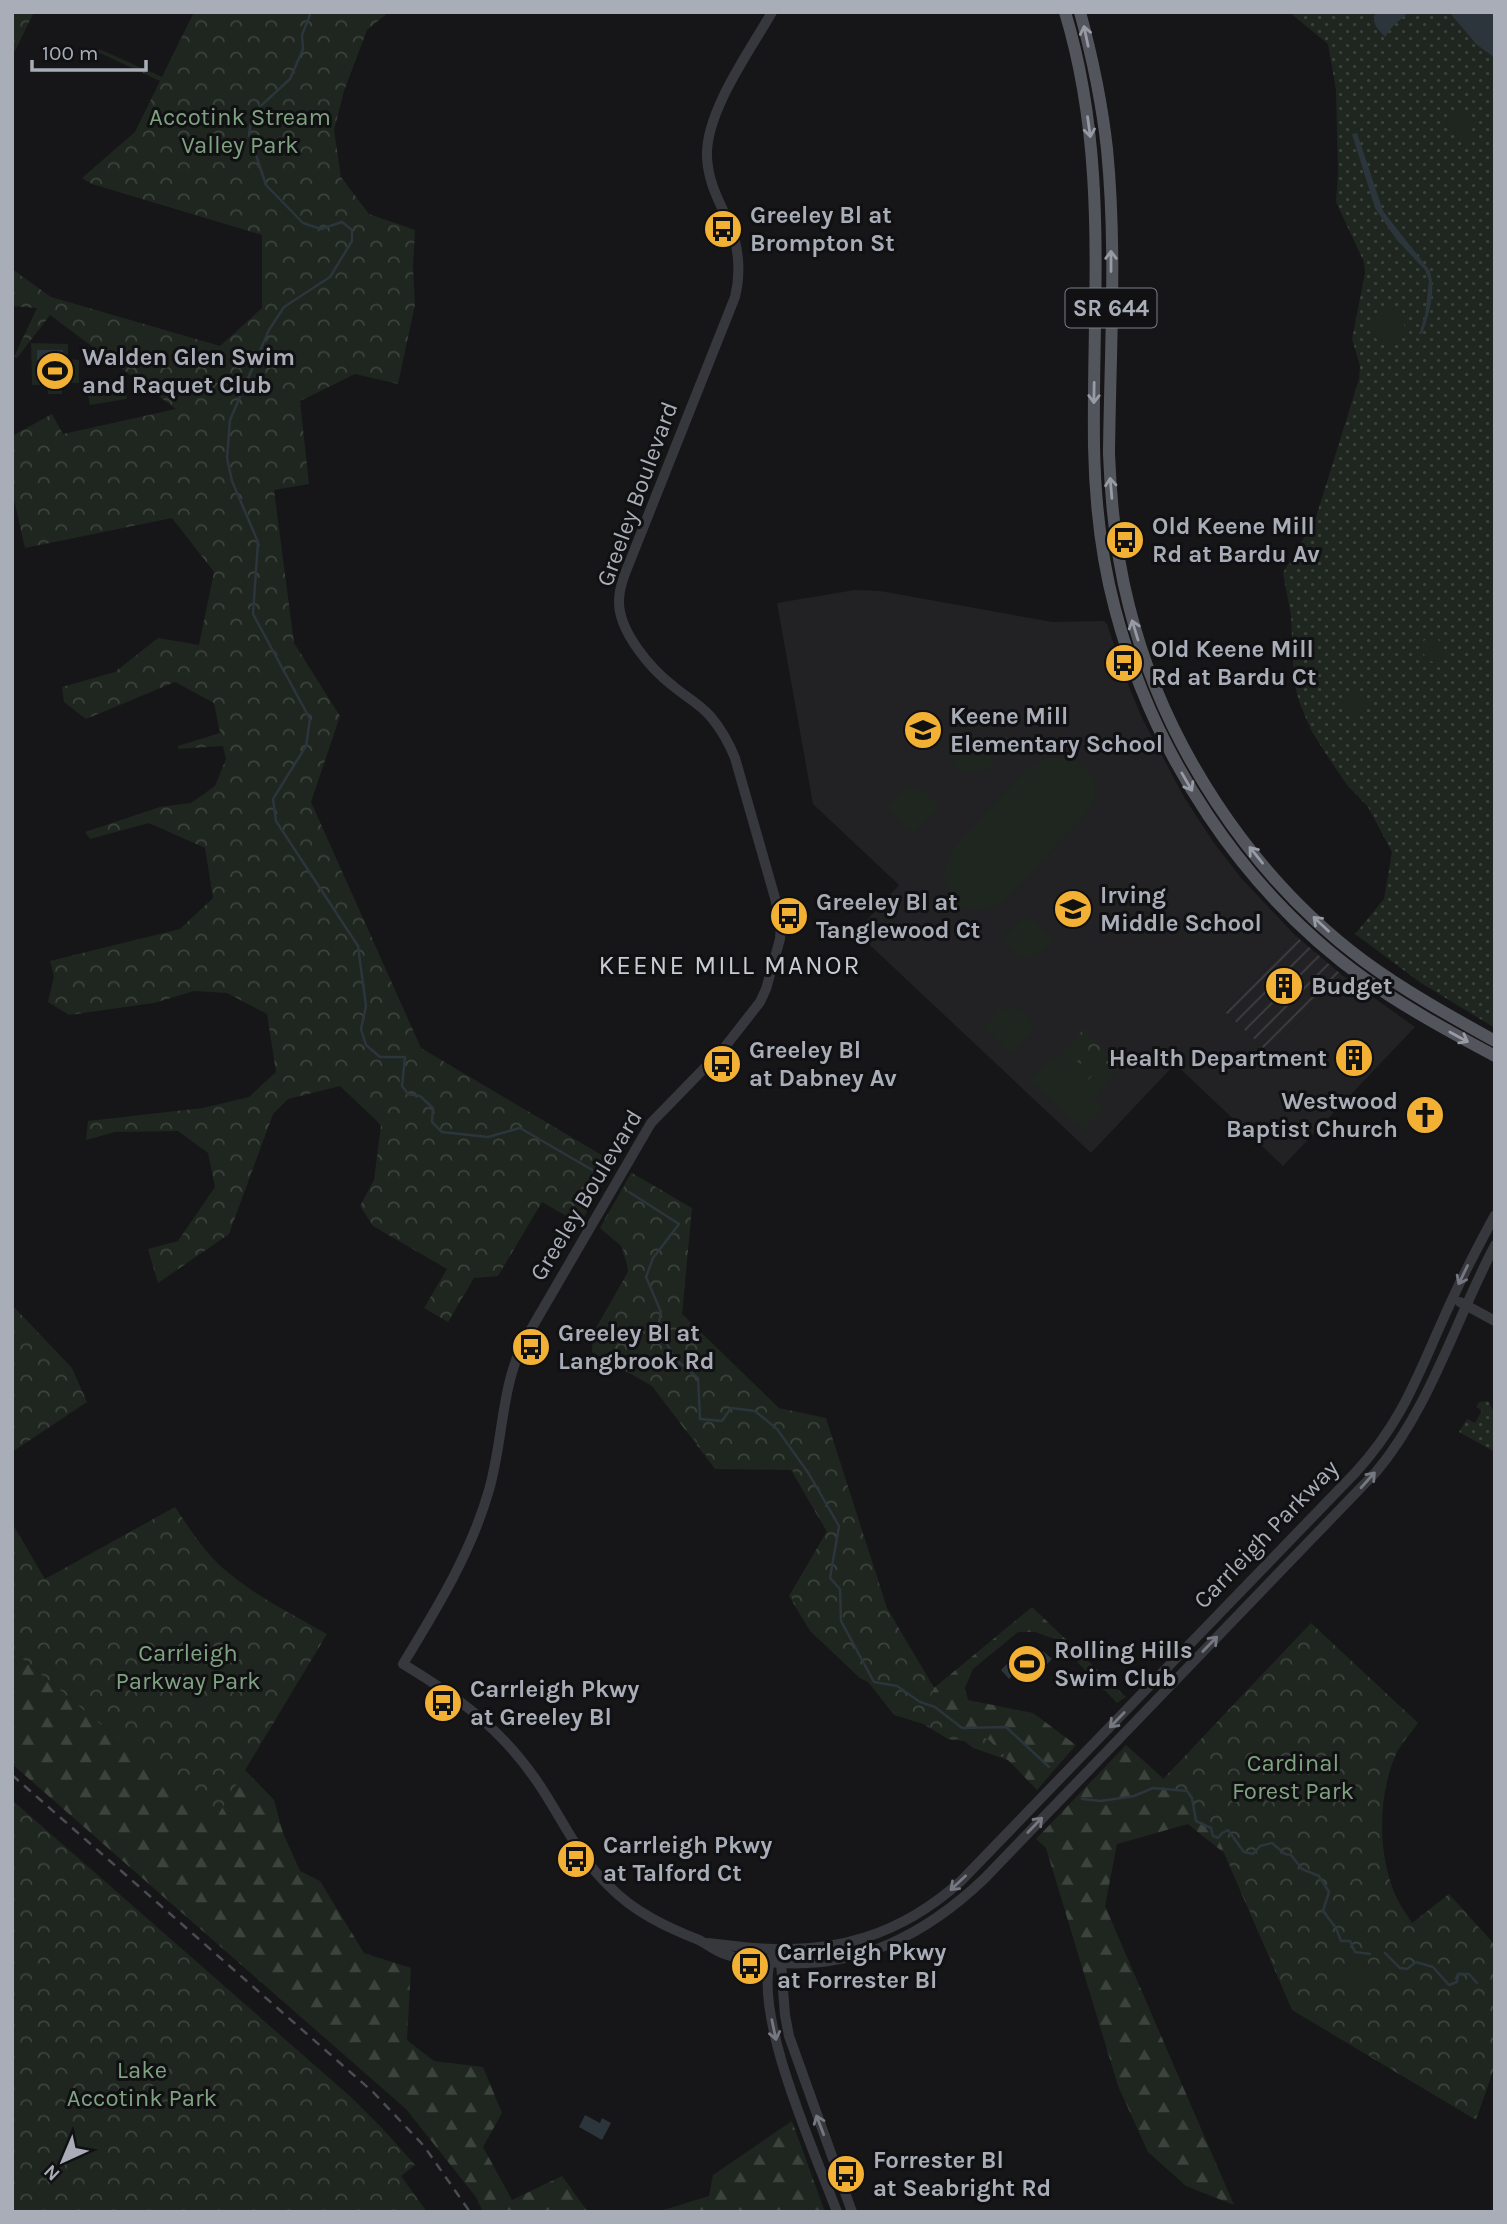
<svg xmlns="http://www.w3.org/2000/svg" width="1507" height="2224" viewBox="0 0 1507 2224" font-family="Karla,sans-serif">
  <style>
    .built { fill: #222225 }
    .industrial { fill: url(#industrial-furrows) }
    .grass { fill: url(#grass-dots) }
    .forest { fill: url(#forest-firs) }
    .park { fill: url(#park-crowns) }
    .pitch { fill: #1e261f }
    .water { fill: #2c353c }
    .lines { fill: none; stroke-linecap: round; stroke-linejoin: round }
    .stream { stroke: #2c353c; stroke-width: 2.5 }
    .tertiary { stroke: #37383d; stroke-width: 10 }
    .primary { stroke: #53555c; stroke-width: 12 }
    .rail { stroke: #4a4c52; stroke-width: 2.5; stroke-dasharray: 9 7; stroke-linecap: butt }
    .oneway { stroke: #979ba6 }
    .oneway2 { stroke: #757881 }
    .labels { text-anchor: middle; dominant-baseline: central; stroke-width: 6; stroke-linejoin: round; paint-order: stroke }
    .shield { fill: #111113; stroke: #7b7e86; stroke-width: 2 }
    .shield-label { font-size: 23px; font-weight: bold; fill: #a8adb8 }
    .park-label { font-size: 24px; fill: #7fa381; stroke: #111113 }
    .poi-label { font-size: 24px; font-weight: bold; fill: #a8adb8; stroke: #111113; text-anchor: start }
    .street-label { font-size: 24px; fill: #a8adb8; stroke: #111113 }
    .neighbourhood-label { font-size: 26px; letter-spacing: 2px; fill: #c9ccd4; stroke: #111113 }
  </style>
  <defs>
    <pattern id="industrial-furrows" width="10" height="10" patternUnits="userSpaceOnUse" patternTransform="scale(1.75)"><rect width="10" height="10" fill="#222225"/><path d="M-1 1l2-2M0 10L10 0M9 11l2-2" fill="none" stroke="#3f3f43"/></pattern>
    <pattern id="grass-dots" width="8" height="8" patternUnits="userSpaceOnUse" patternTransform="scale(1.75)"><rect width="8" height="8" fill="#1e261f"/><path d="M2 2h.1M6 6h.1" fill="none" stroke="#3c433d" stroke-width="1.8" stroke-linecap="round"/></pattern>
    <pattern id="forest-firs" width="22" height="20" patternUnits="userSpaceOnUse" patternTransform="scale(1.75)"><rect width="22" height="20" fill="#1e261f"/><path d="M5 1l3.5 6h-7zM16 11l3.5 6h-7z" fill="#3c433d"/></pattern>
    <pattern id="park-crowns" width="20" height="18" patternUnits="userSpaceOnUse" patternTransform="scale(1.75)"><rect width="20" height="18" fill="#1e261f"/><path d="M2 6a3 3 0 1 1 6 0M12 15a3 3 0 1 1 6 0" fill="none" stroke="#3c433d"/></pattern>
  </defs>
  <rect width="100%" height="100%" fill="#161618"/>
  <!-- built -->
  <path class="built" d="M855,590L880,591L1052,622L1104,621L1107,624L1123,672L1142,718L1184,797L1214,843L1242,879L1296,936L1225,1012L1269,1053L1342,975L1415,1027L1283,1166L1175,1064L1091,1153L856,932L899,885L813,804L777,603Z"/>
  <!-- industrial -->
  <path class="industrial" d="M1296,936L1342,975L1269,1053L1225,1012Z"/>
  <!-- grass -->
  <path class="grass" d="M1289,12H1495V1028L1421,983L1355,934L1384,899L1392,852L1368,807L1347,785L1328,757L1312,732L1300,704L1294,683L1291,615L1283,573L1316,517L1359,379L1360,366L1352,339L1365,273L1364,262L1336,202L1338,172L1336,90L1328,44Z
    M1488,1401L1495,1414V1452L1459,1432L1467,1419L1475,1423L1482,1410L1476,1407L1479,1402Z"/>
  <!-- forest -->
  <path class="forest" d="M631,1173L691,1209L682,1315L779,1409L887,1609L934,1688L1032,1607L1126,1697L1117,1703L1055,1639L1035,1632H1018L973,1669L965,1688L968,1700L1033,1713L1076,1745L1037,1790L1008,1760L973,1748L964,1741L948,1739L923,1724L894,1715L868,1682L860,1678L810,1631L789,1596L827,1532L791,1470L715,1469L652,1386L592,1352L593,1333L629,1271L621,1246L600,1228Z
    M1311,1624L1418,1723C1411,1733 1401,1743 1396,1753C1378,1791 1378,1853 1393,1891C1397,1902 1405,1913 1411,1924L1495,1945V2065L1476,2120L1292,2010L1224,1853L1188,1824L1117,1844L1105,1906L1234,2205L1186,2186L1148,2152L1118,2086L1046,1848L1036,1839L1126,1745L1164,1779Z
    M12,1650L215,1819L245,1770L274,1800L283,1833L300,1871L320,1881L364,1953L411,1968L407,2040L434,2061L483,2067L502,2113L483,2147L512,2200L562,2176L588,2212H483L476,2197L406,2109L12,1764Z
    M792,2121L825,2212H657L709,2196L713,2175Z"/>
  <!-- park -->
  <path class="park" d="M12,12H34L12,57Z
    M194,12H389L367,30L344,91L334,130L341,177L369,214L415,230L413,267L415,305L398,384L355,374L300,401L309,484L274,490L294,643L340,716L311,802L421,1048L615,1163L580,1224L542,1202L498,1276L474,1278L448,1322L424,1308L447,1269L373,1226L360,1206L374,1180L381,1125L340,1086L288,1099L273,1114L229,1234L158,1283L148,1249L178,1241L215,1187L208,1153L178,1131L115,1132L86,1140L88,1121L203,1108L249,1097L276,1072L267,1014L227,993L194,991L154,1003L69,1015L48,1002L54,976L50,961L180,929L213,898L205,848L149,823L90,839L85,832L160,807L191,803L215,786L226,759L223,746L178,749V746L220,733L214,703L175,682L86,719L64,702L62,687L115,672L158,638L199,645L214,572L172,518L25,548L12,491V436L52,414L63,434L176,409L50,315L17,358L14,357L37,308L12,306V269L51,297L220,346L262,308V235L92,184L82,178L135,132L160,81L98,52L99,49L162,77Z
    M1083,1030L1112,1059L1113,1058L1122,1066L1093,1099L1054,1062Z
    M632,1173L692,1208L682,1314L779,1408L826,1418L887,1608L934,1688L926,1708L989,1740L1008,1759L974,1747L964,1740L948,1738L923,1723L894,1714L868,1681L860,1678L810,1630L790,1595L827,1531L792,1469L716,1468L653,1385L593,1351L594,1332L629,1270L622,1245L601,1227Z
    M12,1305L72,1368L87,1402L12,1452Z
    M175,1507C191,1531 207,1556 230,1574C259,1598 294,1615 327,1634L215,1820L12,1650V1523L45,1579Z
    M1311,1623L1418,1723C1411,1733 1401,1743 1396,1754C1378,1796 1377,1847 1393,1889C1397,1901 1405,1912 1412,1923L1449,1894L1495,1945V2065L1476,2119L1293,2010L1212,1824L1164,1778Z
    M12,1800L352,2098L383,2129L415,2165L401,2176L427,2212H12Z"/>
  <!-- pitch -->
  <path class="pitch" d="M1456,110C1469,111 1473,122 1472,133L1466,140H1460L1447,125L1448,117Z
    M1390,308L1401,314L1405,328L1400,343L1391,346L1377,340L1372,329L1378,313Z
    M31,343L68,344V359L79,360V383H62V394H48L47,385H32Z
    M124,378L127,399L90,405L85,384Z
    M1430,638L1437,639L1444,645V655L1437,662C1428,663 1424,656 1421,648V642Z
    M1341 703a13 13 0 1 1 26 0a13 13 0 1 1-26 0Z
    M981,734L986,739L995,766C962,776 955,780 946,743Z
    M1068,757C1095,770 1102,782 1089,811L1003,903L982,911L963,908L949,895L944,874L951,850L1028,769L1049,758Z
    M911,787L922,789L940,806L914,833L886,808L904,789Z
    M1026,918L1033,919L1053,940C1027,965 1025,963 1002,938L1022,919Z
    M1012,1007L1024,1011L1034,1029L1011,1054L983,1027L999,1010Z
    M1081,1039L1089,1048L1071,1068L1062,1059Z
    M1093,1051L1102,1059L1083,1079L1074,1070Z
    M1050,1058L1104,1108L1084,1131L1029,1081Z
    M1105,1062L1114,1070L1095,1090L1086,1082Z
    M1343,1968L1373,1977L1368,1994L1339,1987Z"/>
  <!-- water -->
  <path class="water" d="M1376,12H1409L1392,27L1385,37C1378,29 1370,23 1376,12Z
    M1449,12H1495V58L1476,44Z
    M1357,133L1383,211L1430,271C1436,292 1429,314 1422,334H1419L1425,315L1429,281L1425,270L1396,239L1375,208L1352,134Z
    M37,350H63V366L74,367L73,379H48V361L37,360Z
    M1023,1648L1035,1659L1043,1651L1052,1659L1030,1682L1018,1670L1009,1679L1001,1670Z
    M585,2115L600,2123L602,2118L611,2123L602,2140L579,2127Z"/>
  <g class="lines">
    <!-- stream -->
    <path class="stream" d="M311,12L302,35L303,49L290,79L252,114L249,134L266,185L303,223L321,229L342,222L352,230V241L330,277L284,307L269,330L230,420L227,458L232,481L258,542L253,614L310,719L306,746L273,799L276,821L358,946L366,1006L361,1029L366,1045L380,1057H405L402,1086L408,1094L420,1096L433,1108L432,1122L442,1132L488,1137L520,1128L601,1175
      M629,1192L679,1224L653,1258L646,1277L661,1312L658,1327L675,1359L698,1378L700,1419L722,1421L731,1408L755,1411L777,1429L809,1474L839,1526L830,1578L840,1589L841,1621L874,1682L897,1686L920,1702L935,1707L962,1728L1006,1727L1049,1767
      M1082,1799L1101,1801L1134,1796L1153,1788L1187,1791L1192,1798L1196,1821L1211,1828L1213,1836L1218,1838L1222,1833L1228,1830L1244,1852L1253,1854L1260,1846L1272,1843L1285,1854L1291,1855L1302,1869L1319,1876L1329,1892L1323,1911L1336,1928L1341,1941H1350L1355,1952L1370,1954
      M1385,1953L1400,1968L1407,1969L1416,1962L1433,1967L1449,1985L1457,1982L1458,1974H1469L1477,1983"/>
    <!-- tertiary -->
    <path class="tertiary" d="M772,12C750,51 705,112 707,157C708,182 719,201 729,223C739,246 741,273 735,297L632,556C626,571 619,586 619,602C619,632 651,669 673,686C686,697 700,704 711,717C721,729 729,743 735,758L775,898L781,925L780,939L766,989L760,1002L724,1048L651,1123L523,1343C501,1389 503,1441 489,1490C471,1553 437,1608 403,1664C456,1696 498,1726 534,1777C560,1813 576,1855 609,1886C634,1912 666,1927 699,1940C707,1944 714,1950 722,1953C740,1960 760,1961 779,1963C861,1968 926,1934 984,1879L1376,1472C1431,1406 1455,1321 1495,1245
      M1460,1302L1495,1321
      M706,1943C723,1944 739,1947 755,1948C835,1955 901,1935 961,1881L1355,1473C1402,1422 1417,1377 1445,1315C1460,1281 1477,1248 1495,1215
      M772,1955C750,2011 816,2155 837,2212
      M779,1958L781,1963L785,2015L789,2036L852,2212"/>
    <!-- primary -->
    <path class="primary" d="M1065,12C1109,157 1092,298 1094,446C1095,500 1101,557 1115,609C1153,754 1242,891 1365,979C1406,1008 1450,1032 1495,1056
      M1080,12C1092,56 1102,104 1107,149C1117,250 1110,353 1109,454C1111,505 1116,556 1129,606C1163,743 1250,876 1364,961C1405,991 1450,1016 1495,1041"/>
    <!-- rail -->
    <path class="rail" d="M12,1775L373,2092L424,2146L470,2212"/>
  </g>
  <!-- one-way arrows -->
  <defs><path id="oneway-shaft" d="M-6 0H5M1.5-3L5.5 0L1.5 3" fill="none" stroke-width="1.6" stroke-linecap="round" stroke-linejoin="round" transform="scale(1.75)"/></defs>
  <g class="oneway">
    <use href="#oneway-shaft" transform="translate(1086 36) rotate(-102)"/>
    <use href="#oneway-shaft" transform="translate(1089 127) rotate(82)"/>
    <use href="#oneway-shaft" transform="translate(1111 261) rotate(-90)"/>
    <use href="#oneway-shaft" transform="translate(1094 393) rotate(91)"/>
    <use href="#oneway-shaft" transform="translate(1111 488) rotate(-95)"/>
    <use href="#oneway-shaft" transform="translate(1135 630) rotate(-107)"/>
    <use href="#oneway-shaft" transform="translate(1187 782) rotate(60)"/>
    <use href="#oneway-shaft" transform="translate(1256 855) rotate(-129)"/>
    <use href="#oneway-shaft" transform="translate(1321 924) rotate(-137)"/>
    <use href="#oneway-shaft" transform="translate(1459 1037) rotate(29)"/>
  </g>
  <g class="oneway2">
    <use href="#oneway-shaft" transform="translate(1463 1275) rotate(116)"/>
    <use href="#oneway-shaft" transform="translate(1368 1480) rotate(-48)"/>
    <use href="#oneway-shaft" transform="translate(1210 1644) rotate(-46)"/>
    <use href="#oneway-shaft" transform="translate(1117 1720) rotate(134)"/>
    <use href="#oneway-shaft" transform="translate(1035 1825) rotate(-46)"/>
    <use href="#oneway-shaft" transform="translate(958 1883) rotate(137)"/>
    <use href="#oneway-shaft" transform="translate(774 2030) rotate(78)"/>
    <use href="#oneway-shaft" transform="translate(820 2125) rotate(-111)"/>
  </g>
  <!-- icons -->
  <defs>
    <symbol id="bus-disc" viewBox="-11 -11 22 22"><circle r="9.5" fill="#f2b134" stroke="#111113"/><path d="M-5-6H5V4H4V6H2V4H-2V6H-4V4H-5ZM-3.5-4V0h7V-4ZM-3.5 1.2v1.5H-2V1.2ZM2 1.2v1.5H3.5V1.2Z" fill="#111"/></symbol>
    <symbol id="stadium-disc" viewBox="-11 -11 22 22"><circle r="9.5" fill="#f2b134" stroke="#111113"/><path d="M0-5a6.5 5 0 1 0 0 10a6.5 5 0 1 0 0-10ZM-3.5-1.8h7v3.6h-7Z" fill="#111"/></symbol>
    <symbol id="school-disc" viewBox="-11 -11 22 22"><circle r="9.5" fill="#f2b134" stroke="#111113"/><path d="M0-5L7-2L0 1L-7-2ZM-4 1L0 2.5L4 1V4Q0 6-4 4Z" fill="#111"/></symbol>
    <symbol id="building-disc" viewBox="-11 -11 22 22"><circle r="9.5" fill="#f2b134" stroke="#111113"/><path d="M-4-6H4V6H1V3H-1V6H-4ZM-2.5-4.3h1.7v1.8h-1.7ZM.8-4.3h1.7v1.8H.8ZM-2.5-1h1.7V.8h-1.7ZM.8-1h1.7V.8H.8Z" fill="#111"/></symbol>
    <symbol id="church-disc" viewBox="-11 -11 22 22"><circle r="9.5" fill="#f2b134" stroke="#111113"/><path d="M-1.2-6h2.4v3.5h3.3v2.4h-3.3V6h-2.4V-.1h-3.3v-2.4h3.3Z" fill="#111"/></symbol>
  </defs>
  <g fill-rule="evenodd">
    <use href="#bus-disc" x="701" y="207" width="44" height="44"/>
    <use href="#stadium-disc" x="33" y="349" width="44" height="44"/>
    <use href="#bus-disc" x="1103" y="518" width="44" height="44"/>
    <use href="#bus-disc" x="1102" y="641" width="44" height="44"/>
    <use href="#school-disc" x="901" y="708" width="44" height="44"/>
    <use href="#school-disc" x="1051" y="887" width="44" height="44"/>
    <use href="#bus-disc" x="767" y="894" width="44" height="44"/>
    <use href="#building-disc" x="1262" y="964" width="44" height="44"/>
    <use href="#building-disc" x="1332" y="1036" width="44" height="44"/>
    <use href="#bus-disc" x="700" y="1042" width="44" height="44"/>
    <use href="#church-disc" x="1403" y="1093" width="44" height="44"/>
    <use href="#bus-disc" x="509" y="1325" width="44" height="44"/>
    <use href="#stadium-disc" x="1005" y="1642" width="44" height="44"/>
    <use href="#bus-disc" x="421" y="1681" width="44" height="44"/>
    <use href="#bus-disc" x="554" y="1837" width="44" height="44"/>
    <use href="#bus-disc" x="728" y="1944" width="44" height="44"/>
    <use href="#bus-disc" x="824" y="2152" width="44" height="44"/>
  </g>
  <g class="labels">
    <!-- shield labels -->
    <rect class="shield" x="1065.5" y="288.5" width="91" height="39" rx="5"/>
    <g class="shield-label">
      <text x="1111" y="308">SR 644</text>
    </g>
    <!-- park labels -->
    <g class="park-label">
      <text x="240" y="117">Accotink Stream<tspan x="240" dy="28">Valley Park</tspan></text>
      <text x="188" y="1653">Carrleigh<tspan x="188" dy="28">Parkway Park</tspan></text>
      <text x="1293" y="1763">Cardinal<tspan x="1293" dy="28">Forest Park</tspan></text>
      <text x="142" y="2070">Lake<tspan x="142" dy="28">Accotink Park</tspan></text>
    </g>
    <!-- poi labels -->
    <g class="poi-label">
      <text x="750" y="215">Greeley Bl at<tspan x="750" dy="28">Brompton St</tspan></text>
      <text x="82" y="357">Walden Glen Swim<tspan x="82" dy="28">and Raquet Club</tspan></text>
      <text x="1152" y="526">Old Keene Mill<tspan x="1152" dy="28">Rd at Bardu Av</tspan></text>
      <text x="1151" y="649">Old Keene Mill<tspan x="1151" dy="28">Rd at Bardu Ct</tspan></text>
      <text x="950" y="716">Keene Mill<tspan x="950" dy="28">Elementary School</tspan></text>
      <text x="1100" y="895">Irving<tspan x="1100" dy="28">Middle School</tspan></text>
      <text x="816" y="902">Greeley Bl at<tspan x="816" dy="28">Tanglewood Ct</tspan></text>
      <text x="1311" y="986">Budget</text>
      <text x="749" y="1050">Greeley Bl<tspan x="749" dy="28">at Dabney Av</tspan></text>
      <text x="1327" y="1058" text-anchor="end">Health Department</text>
      <text x="1398" y="1101" text-anchor="end">Westwood<tspan x="1398" dy="28">Baptist Church</tspan></text>
      <text x="558" y="1333">Greeley Bl at<tspan x="558" dy="28">Langbrook Rd</tspan></text>
      <text x="1054" y="1650">Rolling Hills<tspan x="1054" dy="28">Swim Club</tspan></text>
      <text x="470" y="1689">Carrleigh Pkwy<tspan x="470" dy="28">at Greeley Bl</tspan></text>
      <text x="603" y="1845">Carrleigh Pkwy<tspan x="603" dy="28">at Talford Ct</tspan></text>
      <text x="777" y="1952">Carrleigh Pkwy<tspan x="777" dy="28">at Forrester Bl</tspan></text>
      <text x="873" y="2160">Forrester Bl<tspan x="873" dy="28">at Seabright Rd</tspan></text>
    </g>
    <!-- street labels -->
    <g class="street-label">
      <text transform="translate(637 494) rotate(-70)">Greeley Boulevard</text>
      <text transform="translate(586 1195) rotate(-59)">Greeley Boulevard</text>
      <text transform="translate(1266 1534) rotate(-46)">Carrleigh Parkway</text>
    </g>
    <!-- neighbourhood labels -->
    <g class="neighbourhood-label">
      <text x="730" y="965">KEENE MILL MANOR</text>
    </g>
  </g>
  <!-- border -->
  <rect width="1507" height="2224" fill="none" stroke="#a8adb8" stroke-width="28"/>
  <!-- north arrow -->
  <g transform="translate(63 2161) rotate(224)" stroke="#111113" stroke-width="5" paint-order="stroke">
  <path d="M0-5L12 26L0 18L-12 26Z" fill="#a8adb8"/>
  <text y="-10" font-size="19" font-weight="bold" text-anchor="middle" fill="#a8adb8">N</text>
  </g>
  <!-- scale -->
  <path d="M32 60v10h114v-10" fill="none" stroke="#a8adb8" stroke-width="3.5"/>
  <text x="42" y="60" font-size="21" fill="#a8adb8" stroke="#111113" stroke-width="5" paint-order="stroke">100 m</text>
</svg>
